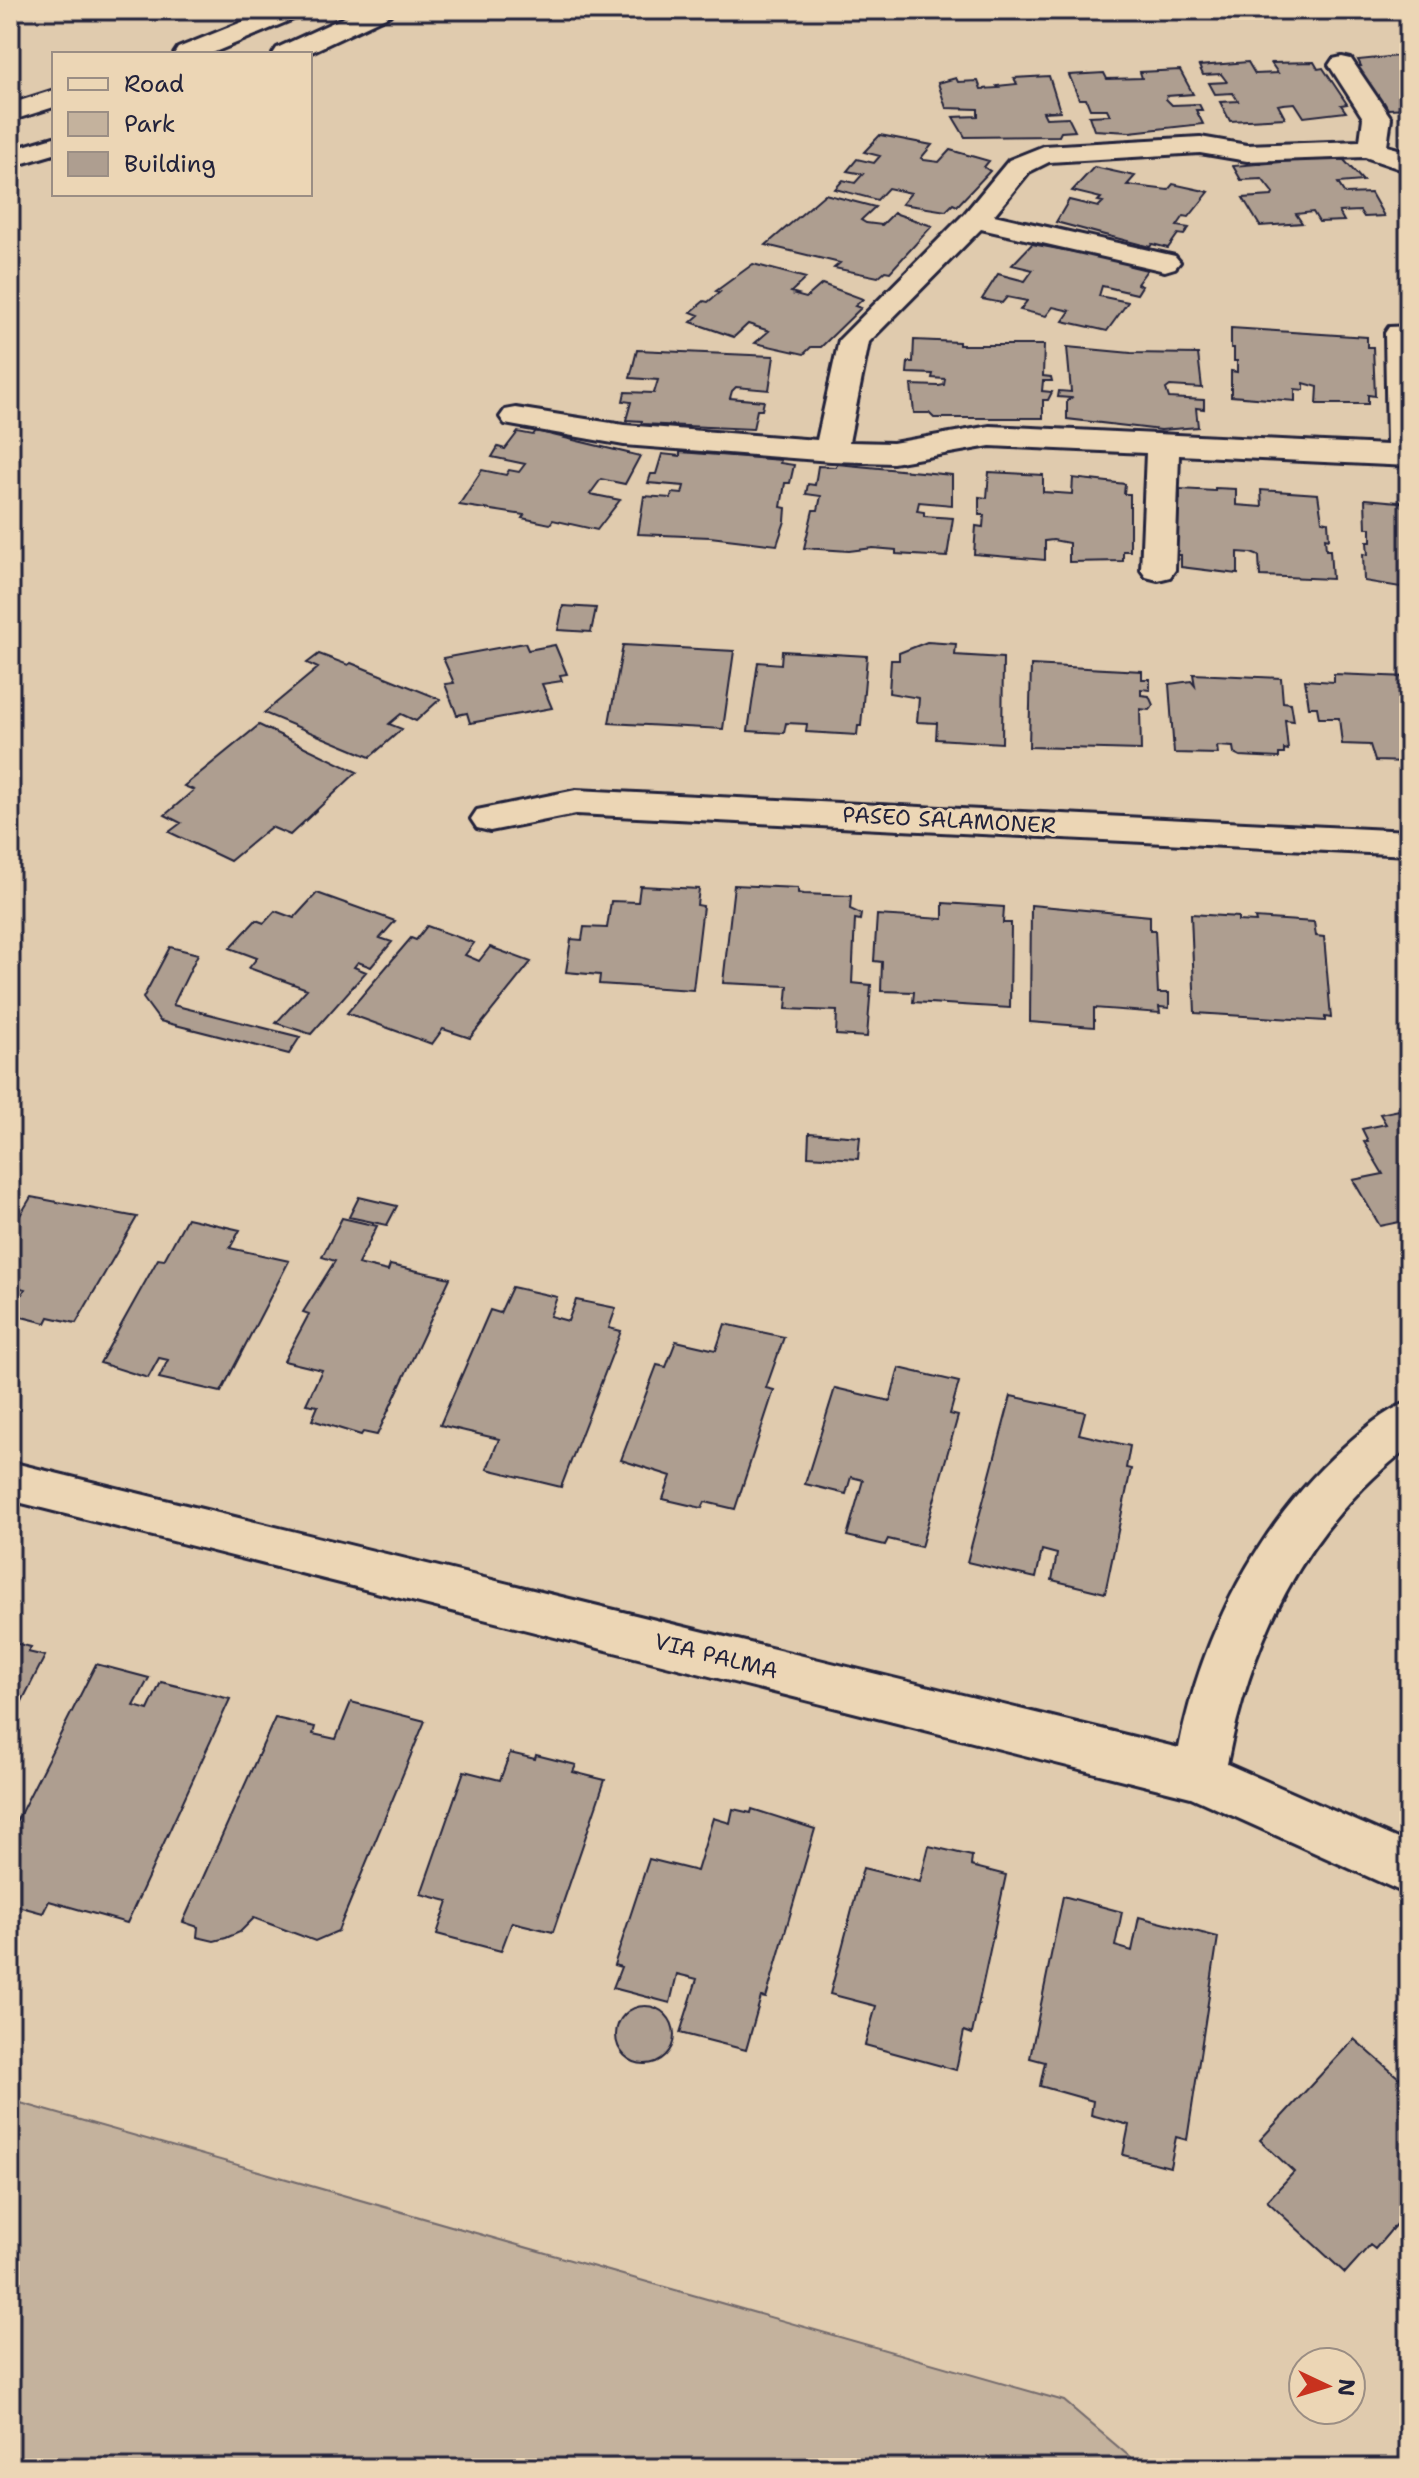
<svg xmlns="http://www.w3.org/2000/svg" width="1419" height="2478" viewBox="0 0 1419 2478" font-family="'Shantell Sans',sans-serif">
  <style>
    .green { fill: #c4b29d; stroke: #736a6c; stroke-width: 2 }
    .building { fill: #ae9e90; stroke: #22223b; stroke-width: 2 }
    .lines { fill: none; stroke-linecap: round; stroke-linejoin: round }
    .minor-casing { stroke: #22223b; stroke-width: 6 }
    .highway-casing { stroke: #22223b; stroke-width: 6 }
    .minor { fill: #ecd6b5; fill-rule: evenodd }
    .highway { fill: #ecd6b5; fill-rule: evenodd }
    .labels { text-anchor: middle; dominant-baseline: central; stroke-width: 7; stroke-linejoin: round; paint-order: stroke }
    .street-label { font-size: 22px; fill: #22223b; stroke: #ecd6b5 }
  </style>
  <rect width="100%" height="100%" fill="#e0cbae"/>
  <filter id="ink" filterUnits="userSpaceOnUse"><feTurbulence type="fractalNoise" baseFrequency=".0125" numOctaves="2"/><feDisplacementMap in="SourceGraphic" scale="16" xChannelSelector="R" yChannelSelector="G"/><feConvolveMatrix kernelMatrix="1 2 1 2 8 2 1 2 1" color-interpolation-filters="sRGB"/></filter>
  <g filter="url(#ink)">
    <!-- green -->
    <path class="green" d="M10,2100L1064,2401L1143,2468H10Z"/>
    <!-- building -->
    <path class="building" d="M1398,56L1409,68V108L1388,109L1384,102L1379,103L1356,66H1361L1358,60Z
      M1248,62L1255,74L1278,73L1271,63L1314,62L1318,69L1323,68L1347,104L1341,105L1346,112L1304,117L1295,103L1283,104L1278,105L1285,118L1230,121L1220,102L1238,101L1233,93L1215,94L1209,83L1227,82L1221,74L1203,75L1199,66Z
      M1180,70L1193,94L1167,96L1166,99L1172,105L1199,104L1202,110H1196L1203,124L1130,132L1094,130L1089,116L1110,115L1107,109H1090L1086,99H1079L1069,75L1104,73L1107,79L1142,78L1140,72Z
      M1049,76L1060,111L1043,112L1046,118L1068,117L1075,131L1061,132L1059,136L965,137L953,117L978,116V109L946,108L938,83L956,78L958,82L978,81L981,89L999,88L997,86L1017,84L1014,78Z
      M880,135L932,145L921,158L924,160L939,162L950,150L989,161L984,167L990,171L957,206L953,204L946,211L902,204L911,193L888,188L877,200L835,189L843,180L855,183L863,174L847,171L857,159L874,163L880,156L864,152Z
      M1328,158L1344,160L1363,181L1338,183L1345,194L1371,193L1384,216L1364,217L1360,211L1339,212L1344,221L1319,222L1313,212L1296,214L1302,223L1260,226L1243,198L1272,196L1273,193L1262,179L1241,180L1233,166Z
      M1094,167L1135,176L1127,185L1168,190L1173,184L1209,192L1189,217L1184,216L1177,226L1189,228L1184,235L1178,234L1168,248L1152,244L1150,247L1056,222L1069,200L1098,207L1103,202L1098,201L1101,198L1072,191Z
      M825,194L875,207L861,220L866,223L882,225L894,213L932,226L890,272L885,271L878,277L834,268L840,263L766,245Z
      M1032,244L1133,263L1130,266L1147,270L1137,284L1142,286L1137,294L1102,286L1099,296L1128,302L1107,331L1063,321L1070,311L1053,307L1046,316L1020,310L1027,301L1007,297L1002,303L982,299L998,274L1025,281L1033,270L1012,265Z
      M753,264L806,278L791,292L798,294L795,295L806,298L822,284L863,299L855,306L861,308L821,347H811L804,354L755,343L769,331L748,324L734,337L691,322L699,315L691,312L704,301L708,302L720,292L716,291Z
      M1231,328L1367,337V347H1373L1375,396L1368,395V404H1317L1318,387L1304,383V390L1295,389V401L1231,396V371L1237,372V361H1234V348H1231Z
      M914,340L959,342V345H1044L1043,376L1051,377L1052,381H1043L1042,391L1052,392L1048,400H1043V418H934L929,413H914L911,385L939,386L944,385L945,379L932,378L933,374L907,373L908,362H913Z
      M1067,347L1131,353L1198,354L1202,388L1170,386L1166,389L1169,398L1204,400V409L1196,408L1198,427L1161,430L1067,419V401L1071,398L1058,397L1059,391L1071,392Z
      M637,350L774,356L769,390L736,387L732,391L730,398L764,401L762,410H757L753,429L641,424L642,421L626,420L631,402L623,401L625,392L654,393L658,380L630,378Z
      M536,431L640,456L625,484L601,479L590,494L620,500L597,530L553,520L550,524L522,518L524,515L459,505L482,470L506,475L509,470L519,472L525,464L492,457L498,447L505,449L518,432L533,435Z
      M680,452L781,460L780,463L794,465L790,483H785L781,507L786,508L785,521L777,545L710,537L638,534L644,496L671,498L672,493L682,494L684,486L648,483L651,474H656L662,454L680,456Z
      M837,464L952,475V505L919,502L917,511L924,512V516L953,518L947,557L896,554V550L873,548L849,551L804,548L813,510H818L821,496L806,494L808,484L815,485L818,466L836,467Z
      M989,472L1043,475V492L1072,494L1073,478L1125,484L1124,494H1130V551H1123V561L1069,562V543L1053,540L1045,541V560L974,554L976,526L983,527L984,515H979V497L987,498Z
      M1215,488L1236,489V505L1262,507L1261,490L1318,494L1322,521L1328,522L1329,539L1325,538L1326,550H1330L1332,579L1260,576L1259,556L1251,553L1238,552V574L1181,567V555H1173V498L1180,499V489L1215,491Z
      M1365,499L1409,503V584L1406,588L1364,581L1363,554L1368,555L1367,542H1371V528H1366Z
      M563,606L596,608L591,632L558,630Z
      M927,642L956,644L955,655L1003,658L1002,743L936,739L937,723L917,722L919,698L889,693L891,660H899V653Z
      M525,643L528,650L555,645L567,674L560,675L562,681L542,684L552,708L470,723L467,713L457,715L445,684L454,683L443,658Z
      M623,645L734,651L723,729L609,723Z
      M782,651L867,656L861,726H858L857,735L806,732L807,724L786,723L784,733L748,731L758,662L781,664Z
      M319,654L348,665L351,663L440,699L416,721L401,714L389,724L402,729L370,757L264,713L318,668L307,663Z
      M1031,665L1142,671V679H1150V690L1141,689V695L1149,696L1153,705L1149,710L1140,709L1141,750L1029,747Z
      M1193,674L1281,678L1283,702L1291,703L1294,721L1285,720L1288,750L1284,749V754H1279V758L1240,756L1234,753L1233,747L1217,746L1218,754L1174,753L1169,684L1191,681L1195,686Z
      M1334,674L1409,677V762L1375,761L1370,745L1342,744L1339,718H1319L1317,707H1309L1305,680L1334,682Z
      M259,725L357,772L290,835L271,827L230,861L169,832L181,823L165,815L194,790L184,786Z
      M734,885L798,888V893L804,894L851,896L850,909L861,914L860,920L855,919L852,983L871,985L867,1037L836,1035L837,1011L786,1009L788,986L723,983Z
      M640,886L699,889L697,905L703,906L693,990L599,984L600,975L566,972L571,939L582,940L584,927L607,928L611,901L638,902Z
      M317,893L395,921L380,938L392,942L371,967L358,962L354,967L366,972L311,1034L276,1023L307,989L249,968L257,958L230,948L256,920L264,923L275,911L294,918Z
      M943,903L1004,907L1003,923H1011L1010,1008L913,1002L914,992L881,991L882,962L874,961L877,915L943,919Z
      M1031,905L1150,916V930H1155L1158,993H1169V1008L1159,1007L1160,1013L1094,1008V1027L1030,1022Z
      M1191,914L1238,917V921L1256,922L1255,918L1314,922L1316,936L1324,937L1331,1018L1325,1017V1021L1195,1013Z
      M427,926L474,943L465,955L479,961L490,947L531,962L470,1038L443,1029L432,1044L347,1013L411,938L416,940Z
      M170,947L198,954L173,1005L300,1037L289,1054L160,1021L143,998Z
      M1409,1108V1220L1380,1226L1353,1180L1383,1174L1364,1142L1368,1141L1362,1129L1386,1124L1380,1114Z
      M809,1133L860,1137L858,1159L808,1156Z
      M31,1197L137,1217L76,1323L49,1317L46,1323L10,1314L25,1289L10,1285V1232Z
      M359,1197L397,1206L387,1225L349,1217Z
      M187,1218L240,1230L230,1248L289,1261L221,1392L159,1378L168,1360L159,1358L148,1378L100,1363L158,1259L164,1260Z
      M342,1218L377,1226L358,1264L388,1271L390,1265L450,1278L377,1435L363,1432L361,1435L312,1420L318,1406L306,1404L322,1370L284,1361L309,1314L303,1312L335,1261L322,1257Z
      M512,1287L557,1297L550,1316L568,1321L576,1300L616,1308L609,1328L621,1331L561,1487L487,1469L499,1439L440,1425L490,1310L500,1313Z
      M725,1324L784,1337L766,1388L774,1390L735,1509L705,1502L702,1508L663,1499L671,1476L621,1460L657,1365L666,1367L676,1341L716,1350Z
      M899,1368L959,1382L950,1414L958,1416L921,1547L888,1539L885,1545L847,1536L863,1480L851,1477L846,1494L805,1484L835,1388L890,1401Z
      M1011,1396L1085,1412L1079,1434L1130,1446L1126,1468L1131,1469L1105,1593L1052,1580L1057,1554L1042,1550L1036,1578L967,1562Z
      M10,1642L31,1647L28,1652L45,1656L10,1725Z
      M96,1664L149,1678L134,1706L148,1710L161,1682L230,1699L127,1923L49,1901L43,1913L10,1904L13,1854L10,1853V1834Z
      M351,1702L425,1721L338,1931L315,1941L254,1918L240,1932L226,1938L214,1941L197,1937L198,1927L183,1922L275,1718L315,1727L313,1734L336,1739Z
      M510,1753L535,1759L536,1755L576,1765L573,1772L605,1780L553,1932L512,1922L501,1951L437,1934L448,1901L421,1894L464,1771L500,1780Z
      M733,1809L751,1813L752,1809L815,1829L766,1998L761,1997L746,2050L680,2033L697,1979L677,1974L670,2003L613,1988L621,1967L614,1965L649,1859L697,1871L713,1818L730,1823Z
      M929,1846L972,1856L971,1866L1006,1875L972,2034L964,2031L956,2070L865,2045L876,2006L830,1994L863,1868L920,1882Z
      M1063,1896L1122,1912L1115,1946L1132,1951L1139,1917L1218,1937L1187,2140L1176,2137L1170,2167L1123,2155L1129,2125L1091,2115L1093,2101L1040,2086L1045,2062L1030,2058Z
      M616 2035a29 29 0 1 1 58 0a29 29 0 1 1-58 0Z
      M1354,2039L1399,2078L1409,2067V2209L1375,2249L1370,2245L1345,2273L1267,2201L1294,2172L1260,2140Z"/>
    <g class="lines">
      <defs>
        <path id="minor" d="M1342,57L1351,59L1391,118L1387,146L1409,152V172L1365,157L1247,161L1200,153L1049,162L1029,172L994,215L1175,256L1180,262L1175,268L1165,271L981,229L869,342L849,442L893,443L990,426L1387,445L1385,333L1389,327L1409,326V466L1179,455L1175,570L1170,577L1158,580L1146,577L1141,570L1146,453L990,446L893,463L831,461L624,445L516,426L505,424L500,417L505,410L516,408L624,425L817,440L839,340L965,213L1009,160L1044,146L1200,137L1247,145L1360,141L1363,118L1329,65L1333,59Z
          M576,790L1409,831V855L576,814L490,831L477,828L471,819L477,810Z
          M1409,1402V1447C1304,1529 1252,1636 1227,1764L1409,1844V1895L1191,1797L10,1500V1462L1179,1748C1202,1634 1257,1525 1344,1447C1364,1429 1384,1411 1409,1402Z"/>
        <path id="highway" d="M272,10H307L303,15L210,54H174L178,48Z
          M360,10H394L390,15L307,54H273L277,48Z
          M54,90V107L10,121V104Z
          M54,137V154L10,167V150Z"/>
      </defs>
      <!-- minor casing -->
      <use href="#minor" class="minor-casing"/>
      <!-- highway casing -->
      <use href="#highway" class="highway-casing"/>
      <!-- minor -->
      <use href="#minor" class="minor"/>
      <!-- highway -->
      <use href="#highway" class="highway"/>
    </g>
  </g>
  <g class="labels">
    <!-- street labels -->
    <g class="street-label">
      <text transform="translate(949 820) rotate(3)">PASEO SALAMONER</text>
      <text transform="translate(716 1656) rotate(14)">VIA PALMA</text>
    </g>
  </g>
  <!-- margin -->
  <rect width="1419" height="2478" fill="none" stroke="#ecd6b5" stroke-width="40"/>
  <rect x="20" y="20" width="1379" height="2438" fill="none" stroke="#22223b" stroke-width="3" filter="url(#ink)"/>
  <!-- legend -->
  <rect x="52" y="52" width="260" height="144" fill="#ecd6b5" stroke="#9b8e84" stroke-width="2"/>
  <rect x="68" y="78" width="40" height="12" fill="#ecd6b5" stroke="#9b8e84" stroke-width="2"/>
  <text x="124" y="92" font-size="24" fill="#22223b">Road</text>
  <rect x="68" y="112" width="40" height="24" fill="#c4b29d" stroke="#9b8e84" stroke-width="2"/>
  <text x="124" y="132" font-size="24" fill="#22223b">Park</text>
  <rect x="68" y="152" width="40" height="24" fill="#ae9e90" stroke="#9b8e84" stroke-width="2"/>
  <text x="124" y="172" font-size="24" fill="#22223b">Building</text>
  <!-- north arrow -->
  <g transform="translate(1327 2386) rotate(94)"><circle r="38" fill="#ecd6b5" stroke="#9b8e84" stroke-width="2"/>
  <path d="M0-6L14 30L0 20L-14 30Z" fill="#c8321e"/>
  <text y="-12" font-size="22" font-weight="bold" text-anchor="middle" fill="#22223b">N</text>
  </g>
</svg>
